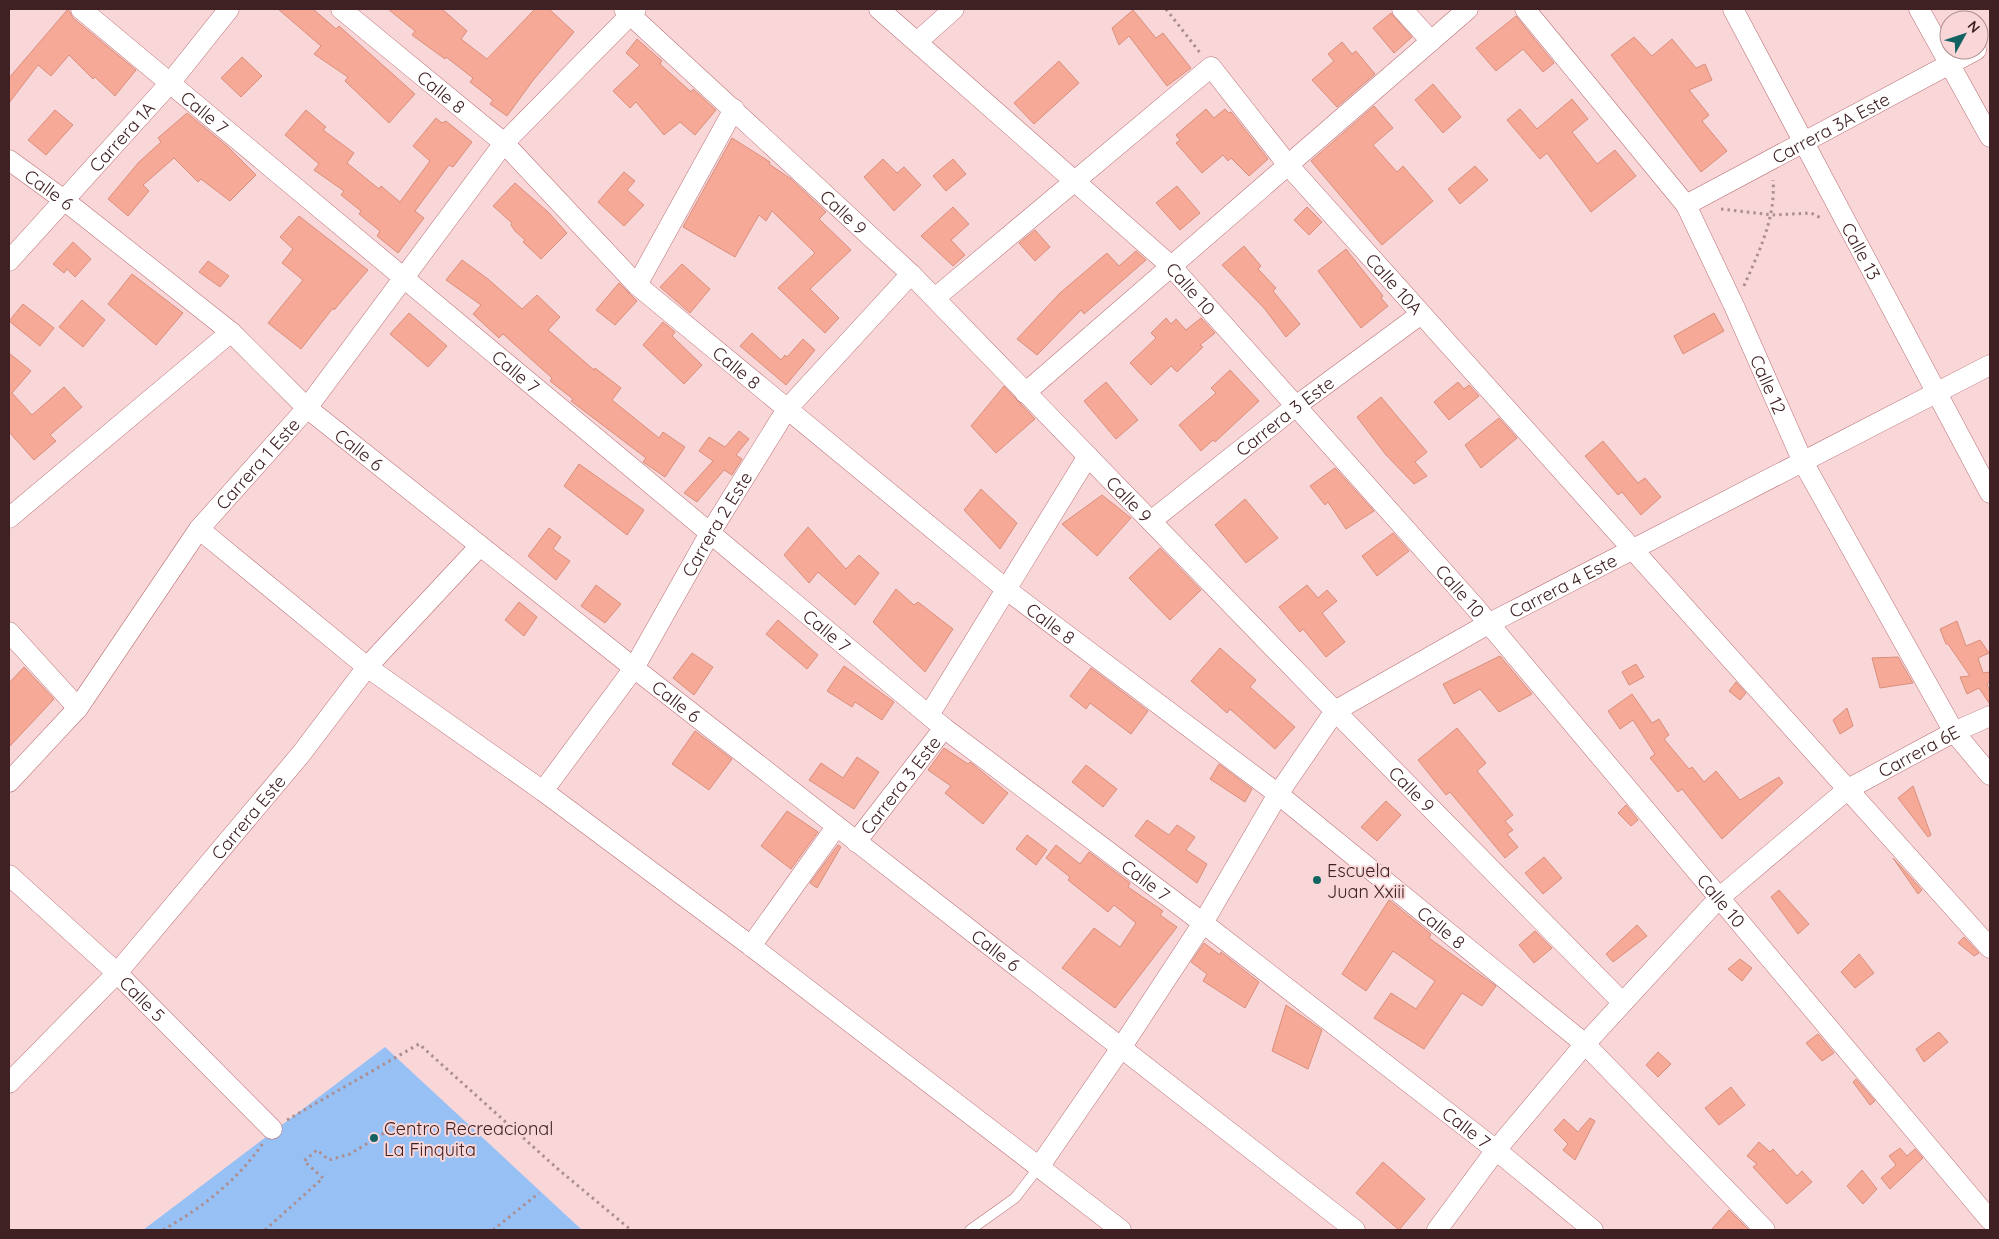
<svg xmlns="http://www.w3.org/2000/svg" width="1999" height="1239" viewBox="0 0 1999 1239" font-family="Quicksand,sans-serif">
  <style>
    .water { fill: #97c1f5 }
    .building { fill: #f5a996; stroke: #d98f7d }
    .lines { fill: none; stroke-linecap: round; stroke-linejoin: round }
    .service-casing { stroke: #ba6f76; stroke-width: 11 }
    .minor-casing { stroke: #ba6f76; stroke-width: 21 }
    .path { stroke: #ad8d8e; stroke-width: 3; stroke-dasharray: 2.5 4; stroke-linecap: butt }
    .service { stroke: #fff; stroke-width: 10 }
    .minor { stroke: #fff; stroke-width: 20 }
    .poi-dot { fill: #136362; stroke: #f9d7d8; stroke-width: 2 }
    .labels { text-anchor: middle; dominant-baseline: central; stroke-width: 4; stroke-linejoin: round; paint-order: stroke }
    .street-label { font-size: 18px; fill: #3f2123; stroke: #f9d7d8 }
    .poi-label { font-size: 18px; fill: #3f2123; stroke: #f9d7d8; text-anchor: start }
  </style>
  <rect width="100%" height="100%" fill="#f9d7d8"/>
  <!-- water -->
  <path class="water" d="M385,1047L582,1230H143Z"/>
  <!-- building -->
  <path class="building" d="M68,9L73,18L136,70L115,96L95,77L93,79L69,55L51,76L38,65L9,103V78Z
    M278,9H313L336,29L339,26L415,94L389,123L345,81L348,77L314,54L321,46Z
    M388,9H442L467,31L461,39L487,59L535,9H549L574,32L534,79L507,116L490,104L493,100L470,82L473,78L446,57L445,59L412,35L415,31Z
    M1133,10L1156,38L1163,33L1191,68L1167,86L1129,36L1119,45L1112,28Z
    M1391,13L1412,37L1394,53L1373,28Z
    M1516,16L1554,63L1543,72L1523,49L1496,71L1476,48Z
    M1634,37L1652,56L1672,39L1696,68L1705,64L1712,80L1689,90L1709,115L1702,121L1727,151L1701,172L1611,55Z
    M637,39L662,61L660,64L691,92L693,89L716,110L695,135L680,122L664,135L636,102L630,108L613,91L640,65L626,53Z
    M1342,42L1352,54L1356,51L1375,74L1337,107L1312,80L1334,61L1328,54Z
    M242,57L262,76L241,97L221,78Z
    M1059,61L1079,83L1034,124L1014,103Z
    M1433,84L1461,117L1443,133L1415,100Z
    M1572,99L1588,119L1572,132L1597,164L1615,150L1636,176L1591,212L1547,153L1540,159L1507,120L1520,109L1537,129Z
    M1374,106L1393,128L1373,145L1397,172L1403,166L1433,201L1382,245L1311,161Z
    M1206,109L1214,118L1225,109L1229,113L1231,112L1268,159L1249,176L1231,158L1228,161L1223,155L1202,173L1176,143L1180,140L1176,135Z
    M55,110L73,125L46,155L28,140Z
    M306,110L326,127L323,130L354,153L347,163L379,189L381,186L400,202L430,161L413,146L436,118L442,123L446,121L472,142L453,167L449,165L415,211L424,218L398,253L377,236L380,231L359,214L361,211L341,195L344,191L314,170L319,164L285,135Z
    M187,113L228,147L256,175L230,201L201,179L198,182L174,158L143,185L149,191L128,216L108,199L139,162L161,142L158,138Z
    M732,138L770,162L769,164L791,179L826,212L819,219L851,250L810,289L839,318L825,333L778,288L815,253L772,211L766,221L759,215L735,257L683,227Z
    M883,159L897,173L904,167L921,185L894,211L864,177Z
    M953,159L966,174L946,191L933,176Z
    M1475,166L1488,180L1460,204L1448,189Z
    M624,172L635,181L627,190L644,205L624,226L598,202Z
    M515,183L548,212L567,233L541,259L523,242L525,240L515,231L511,225L512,223L493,206Z
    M1177,186L1200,213L1180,230L1156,203Z
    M953,207L969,224L951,240L965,255L953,266L921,236Z
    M1307,207L1322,222L1309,235L1294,220Z
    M299,216L368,270L334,310L333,308L301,349L268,323L303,280L282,263L293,249L280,237Z
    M1035,230L1050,247L1035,261L1019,243Z
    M73,242L91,259L75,277L67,269L64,273L53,264Z
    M1244,246L1261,266L1258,269L1276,288L1273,291L1300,324L1286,337L1264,308L1222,265Z
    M1346,249L1383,296L1381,298L1388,306L1361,328L1318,271Z
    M1136,251L1146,260L1084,314L1081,310L1037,355L1017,339L1060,293L1107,253L1119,266Z
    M462,260L488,279L522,309L537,295L560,317L548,330L594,370L595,368L621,388L612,400L659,438L663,432L685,447L665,477L643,462L646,458L571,401L573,399L550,381L552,378L503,334L499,338L473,314L481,305L446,280Z
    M208,261L229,276L220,287L199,272Z
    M682,264L710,289L690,313L660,287Z
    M132,274L183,313L156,345L108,304Z
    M619,283L637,301L615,325L596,310Z
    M82,300L105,320L83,347L59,327Z
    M23,304L54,328L40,346L9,321Z
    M409,313L447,346L428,367L390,334Z
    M1714,313L1724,331L1683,354L1674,336Z
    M1166,318L1171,324L1176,319L1186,330L1201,318L1215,333L1200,345L1203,347L1177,372L1171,366L1151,385L1130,363L1156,338L1151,333Z
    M663,322L675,332L672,336L702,365L684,384L643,345Z
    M752,333L781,360L785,355L787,357L803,339L815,350L786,385L740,346Z
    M9,353L31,371L12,393L32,415L64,387L82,407L50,435L56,441L34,460L9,432Z
    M1230,370L1259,401L1215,442L1213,440L1201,451L1179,425L1216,393L1211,388Z
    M1106,382L1138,420L1116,439L1084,401Z
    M1458,382L1464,389L1469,385L1479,396L1449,420L1434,402Z
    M1004,386L1035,419L996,453L971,426Z
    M1381,397L1427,452L1415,462L1427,476L1414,484L1386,455L1357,417Z
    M1499,418L1517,438L1481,468L1465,445Z
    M739,431L749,439L736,455L742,459L732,475L724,470L697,502L684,493L713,461L699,451L709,437L725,447Z
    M1603,441L1638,483L1645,478L1661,497L1641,515L1622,492L1618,495L1585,456Z
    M579,464L644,510L627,535L564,486Z
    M1335,468L1374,511L1346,529L1328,502L1325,505L1310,486Z
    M981,489L1017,523L1000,549L964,510Z
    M1102,495L1131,518L1097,556L1062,524Z
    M1245,499L1278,538L1246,563L1215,525Z
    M808,527L846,569L859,555L879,573L855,605L818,572L809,583L784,555Z
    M549,528L561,537L553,549L570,561L556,580L528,556Z
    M1393,533L1409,551L1377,576L1362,556Z
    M1160,548L1201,590L1170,620L1129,578Z
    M596,585L621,604L605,623L581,606Z
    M1307,585L1318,598L1327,590L1337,601L1322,613L1345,642L1326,657L1303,629L1300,632L1279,607Z
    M896,589L914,605L918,602L953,629L925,672L873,622Z
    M519,602L537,617L524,636L505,620Z
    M778,620L818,655L807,669L766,634Z
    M1957,621L1966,646L1980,640L1989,653L1978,658L1983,673L1990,672V682L1987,684L1990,692L1989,703L1979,688L1967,694L1960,677L1970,676L1948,644H1946L1940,629Z
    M1220,648L1256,680L1250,687L1295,727L1275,749L1230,709L1227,713L1191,681Z
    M692,653L713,667L694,695L673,678Z
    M1500,656L1532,694L1499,712L1480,689L1454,704L1443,684Z
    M1898,657L1913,683L1880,688L1872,658Z
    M1636,664L1644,677L1629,685L1622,672Z
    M844,666L894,702L882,720L855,702L852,707L827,691Z
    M24,667L54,699L9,747V683Z
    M1091,668L1148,711L1131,734L1090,703L1086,709L1070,696Z
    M1736,682L1746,693L1740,700L1729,691Z
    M1632,694L1652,723L1659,719L1669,735L1664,739L1689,769L1692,767L1704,782L1716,771L1740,800L1779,777L1783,783L1722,839L1682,789L1678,792L1650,758L1655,754L1633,720L1620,729L1608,711Z
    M1847,708L1853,726L1840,734L1833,720Z
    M1457,728L1486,763L1477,771L1513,815L1505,821L1513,830L1507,834L1518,847L1505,858L1450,792L1446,795L1418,760Z
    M695,731L732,759L709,790L672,764Z
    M944,748L968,764L970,762L1008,793L983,824L945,793L951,786L928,770Z
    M857,757L879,772L854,809L809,780L821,763L843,778Z
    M1219,764L1252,789L1245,802L1210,779Z
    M1086,765L1117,789L1103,807L1072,782Z
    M1913,786L1931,835L1928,837L1898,798Z
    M1386,801L1401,815L1377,841L1361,827Z
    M1626,805L1638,820L1631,826L1618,813Z
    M787,811L818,832L791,869L761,846Z
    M1147,820L1169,835L1177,825L1195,837L1186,850L1207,864L1197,883L1135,836Z
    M1027,835L1047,850L1036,865L1016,849Z
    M838,845L841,847L817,888L810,883Z
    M1056,845L1080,864L1089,852L1130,883L1128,887L1163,911L1160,915L1177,927L1115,1008L1062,968L1094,928L1120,947L1136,923L1114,905L1108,912L1068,880L1070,877L1046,858Z
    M1544,857L1562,878L1543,894L1525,873Z
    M1893,858L1922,890L1918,894Z
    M1779,890L1809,924L1798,934L1771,897Z
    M1389,900L1431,934L1429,938L1496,986L1482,1006L1462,993L1424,1049L1374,1018L1391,993L1416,1009L1435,981L1393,951L1366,991L1342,974Z
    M1637,925L1647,936L1613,962L1606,954Z
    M1535,931L1552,948L1534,963L1519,945Z
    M1964,937L1979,953L1974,956L1958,943Z
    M1204,943L1220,955L1221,952L1259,982L1245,1008L1203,981L1207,974L1191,962Z
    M1859,954L1874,973L1855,988L1841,972Z
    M1740,959L1752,968L1742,981L1728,969Z
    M1286,1005L1322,1030L1308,1069L1272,1051Z
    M1939,1032L1948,1042L1924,1062L1916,1049Z
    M1818,1034L1834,1053L1822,1061L1806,1043Z
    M1658,1052L1671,1064L1658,1077L1646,1065Z
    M1856,1079L1875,1101L1870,1105L1853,1082Z
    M1731,1087L1745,1105L1719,1125L1705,1108Z
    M1590,1118L1595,1121L1575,1160L1563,1150L1568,1144L1554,1130L1564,1119L1578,1132Z
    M1759,1142L1770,1152L1773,1149L1797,1176L1802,1171L1812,1182L1787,1204L1753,1167L1757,1164L1747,1156Z
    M1900,1148L1907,1156L1915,1149L1923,1158L1890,1189L1881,1178L1896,1165L1889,1156Z
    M1383,1162L1425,1199L1399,1230L1356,1193Z
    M1862,1170L1877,1189L1863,1204L1847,1186Z
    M1729,1210L1749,1230H1711Z"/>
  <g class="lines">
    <defs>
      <path id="service" d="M970,1230L1015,1198L1039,1167"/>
      <g id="minor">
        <path id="s1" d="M81,9L944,728L1203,923L1496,1150L1593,1230"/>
        <path id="s2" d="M341,9L504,143L637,285L1007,590L1278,794L1585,1044L1765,1230"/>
        <path id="s3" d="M624,9L911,274L1335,711L1622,1002"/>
        <path id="s4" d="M879,9L1171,266L1474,606L1990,1220"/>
        <path d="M1402,9L1431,41"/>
        <path id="s5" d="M1525,9L1686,205L1735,308L1803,462L1954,732L1990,775"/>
        <path id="s6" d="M1733,9L1990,493"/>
        <path d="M1919,9L1990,137"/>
        <path d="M917,42L954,9"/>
        <path id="s7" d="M9,160L64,200L231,332L307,408L634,668L1355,1230"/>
        <path id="s8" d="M1686,205L1976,50"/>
        <path id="s9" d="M9,261L170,83L229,9"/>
        <path d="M637,285L734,109"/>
        <path id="s10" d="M935,298L1211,67L1288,165L1990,948"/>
        <path d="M1025,393L1468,9"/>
        <path d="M9,518L231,332"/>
        <path id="s11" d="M1151,521L1296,406L1421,314"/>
        <path d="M199,529L367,667L543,791L751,946L1121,1230"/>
        <path d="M9,632L78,708"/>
        <path d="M929,715L1088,456"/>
        <path id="s12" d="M9,782L78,708L199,529L307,408L504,143L636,9"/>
        <path id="s13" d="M543,791L634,668L710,533L787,409L911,274"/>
        <path id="s14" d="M856,842L944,728"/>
        <path id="s15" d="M9,875L117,973L272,1129"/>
        <path d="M751,946L836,827"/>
        <path id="s16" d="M9,1083L117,973L301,754L367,667L480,546"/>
        <path id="s17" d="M1039,1167L1121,1048L1203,923L1278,794L1335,711L1488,624L1990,365"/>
        <path id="s18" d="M1437,1230L1496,1150L1585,1044L1719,898L1848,789L1954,732L1990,716"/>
      </g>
    </defs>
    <!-- service casing -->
    <use href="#service" class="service-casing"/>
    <!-- minor casing -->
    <use href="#minor" class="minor-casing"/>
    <!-- path -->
    <path class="path" d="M1166,9L1201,54
      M1721,209L1772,215L1811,213L1823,219
      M1744,286C1759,251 1776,218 1773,180
      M287,1120L419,1044L559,1170L631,1230
      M163,1230C203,1207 237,1181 263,1143
      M265,1230L323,1178L304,1161L317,1150L329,1160L350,1154L397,1125
      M493,1230L539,1193"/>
    <!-- service -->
    <use href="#service" class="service"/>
    <!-- minor -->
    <use href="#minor" class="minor"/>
  </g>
  <!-- markers -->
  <g class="poi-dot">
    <circle cx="1317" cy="880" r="5"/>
    <circle cx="374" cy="1138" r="5"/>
  </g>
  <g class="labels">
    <!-- street labels -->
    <g class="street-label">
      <text stroke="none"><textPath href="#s2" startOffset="130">Calle 8</textPath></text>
      <text stroke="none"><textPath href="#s1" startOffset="161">Calle 7</textPath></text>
      <text stroke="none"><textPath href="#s8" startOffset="164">Carrera 3A Este</textPath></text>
      <text stroke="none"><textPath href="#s9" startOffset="168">Carrera 1A</textPath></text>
      <text stroke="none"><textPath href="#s7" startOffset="50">Calle 6</textPath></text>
      <text stroke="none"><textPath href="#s3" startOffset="299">Calle 9</textPath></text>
      <text stroke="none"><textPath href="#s6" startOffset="274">Calle 13</textPath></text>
      <text stroke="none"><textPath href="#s10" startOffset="644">Calle 10A</textPath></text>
      <text stroke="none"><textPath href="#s4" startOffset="419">Calle 10</textPath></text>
      <text stroke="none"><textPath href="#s2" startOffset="535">Calle 8</textPath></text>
      <text stroke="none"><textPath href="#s1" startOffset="566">Calle 7</textPath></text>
      <text stroke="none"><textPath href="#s5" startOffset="451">Calle 12</textPath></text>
      <text stroke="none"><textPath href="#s11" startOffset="170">Carrera 3 Este</textPath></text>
      <text stroke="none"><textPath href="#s7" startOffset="455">Calle 6</textPath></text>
      <text stroke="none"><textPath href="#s12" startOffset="405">Carrera 1 Este</textPath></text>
      <text stroke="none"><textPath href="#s3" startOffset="704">Calle 9</textPath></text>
      <text stroke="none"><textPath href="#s13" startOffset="319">Carrera 2 Este</textPath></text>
      <text stroke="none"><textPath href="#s17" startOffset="804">Carrera 4 Este</textPath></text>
      <text stroke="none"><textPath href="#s4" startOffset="824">Calle 10</textPath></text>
      <text stroke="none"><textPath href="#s2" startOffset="940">Calle 8</textPath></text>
      <text stroke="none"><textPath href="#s1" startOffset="971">Calle 7</textPath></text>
      <text stroke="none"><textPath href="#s7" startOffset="860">Calle 6</textPath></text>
      <text stroke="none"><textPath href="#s18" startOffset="685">Carrera 6E</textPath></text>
      <text stroke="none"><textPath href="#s14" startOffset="72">Carrera 3 Este</textPath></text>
      <text stroke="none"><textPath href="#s3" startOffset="1109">Calle 9</textPath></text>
      <text stroke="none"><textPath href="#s16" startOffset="358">Carrera Este</textPath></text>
      <text stroke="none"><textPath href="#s1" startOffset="1376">Calle 7</textPath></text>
      <text stroke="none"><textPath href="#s4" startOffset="1229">Calle 10</textPath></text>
      <text stroke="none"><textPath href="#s2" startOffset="1435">Calle 8</textPath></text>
      <text stroke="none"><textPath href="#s7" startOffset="1265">Calle 6</textPath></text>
      <text stroke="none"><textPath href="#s15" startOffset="182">Calle 5</textPath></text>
      <text stroke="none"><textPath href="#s1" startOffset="1781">Calle 7</textPath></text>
    </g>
    <!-- poi labels -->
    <g class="poi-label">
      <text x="1327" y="870">Escuela<tspan x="1327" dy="21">Juan Xxiii</tspan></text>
      <text x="384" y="1128">Centro Recreacional<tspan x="384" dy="21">La Finquita</tspan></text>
    </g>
  </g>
  <!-- border -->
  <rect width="1999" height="1239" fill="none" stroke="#3f2123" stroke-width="20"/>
  <!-- north arrow -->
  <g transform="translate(1964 35) rotate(50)"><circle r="24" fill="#f9d7d8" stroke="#af8e90"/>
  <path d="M0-4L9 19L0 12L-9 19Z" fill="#136362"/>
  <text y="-8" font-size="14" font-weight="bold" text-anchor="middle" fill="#3f2123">N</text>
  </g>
</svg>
